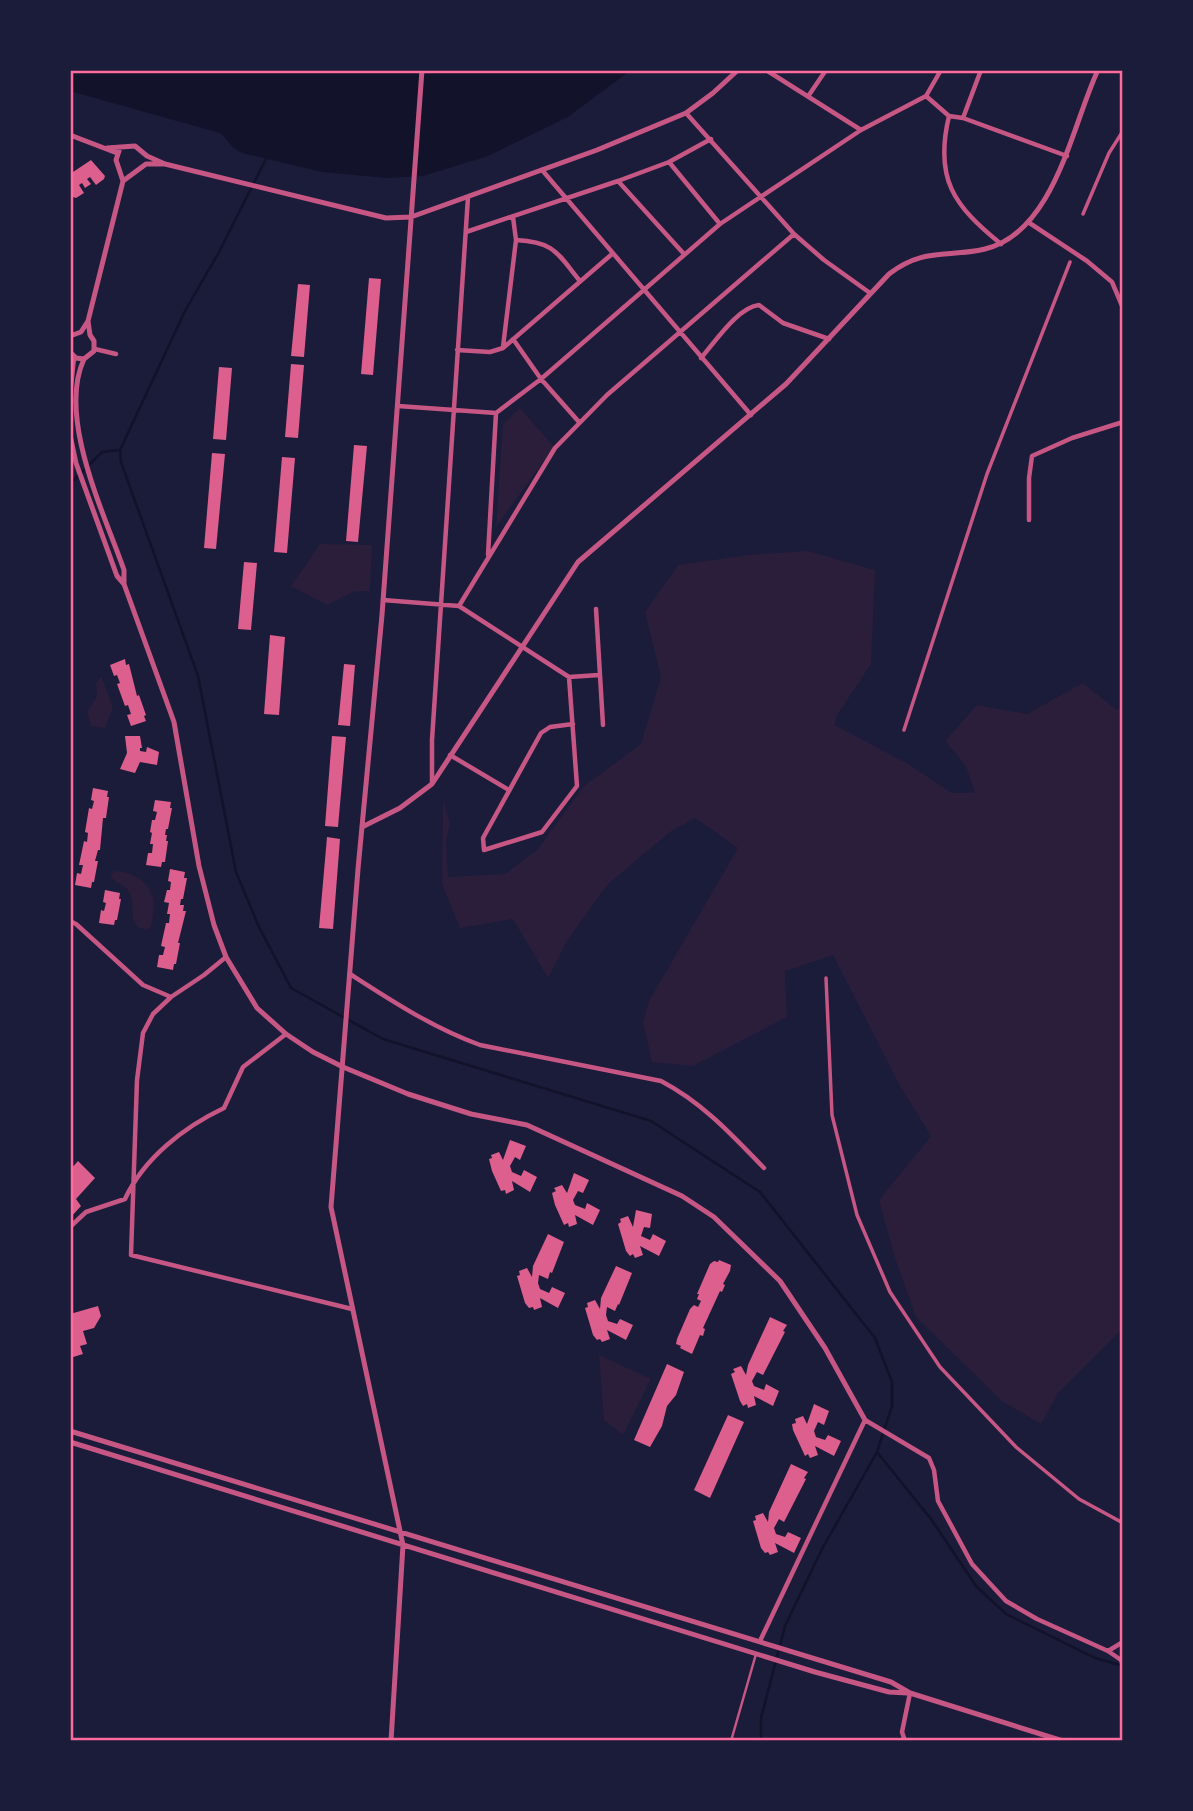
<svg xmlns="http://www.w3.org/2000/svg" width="1193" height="1811" viewBox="0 0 1193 1811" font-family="'PT Sans',sans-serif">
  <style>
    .green { fill: #2a1e3b }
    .water { fill: #12122b }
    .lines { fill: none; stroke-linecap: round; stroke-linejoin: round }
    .stream { stroke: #12122b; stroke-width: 2.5 }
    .building { fill: #dd5f8e }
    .service { stroke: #c65784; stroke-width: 2.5 }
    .pedestrian { stroke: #c65784; stroke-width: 3.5 }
    .minor { stroke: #c65784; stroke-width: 4.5 }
    .tertiary { stroke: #c65784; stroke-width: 5 }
    .neatline { fill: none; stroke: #ff6b9d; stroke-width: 2.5 }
  </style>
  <rect width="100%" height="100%" fill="#1b1b3a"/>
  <!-- green -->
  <path class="green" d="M520,408L554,447L496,527L503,424Z
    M320,544L372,545L370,591H355L327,605L291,586Z
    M808,551L875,570L871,664L836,717L835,725L908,764L952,793H975L966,766L945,741L977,705L1027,714L1083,683L1117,710L1123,708V1328L1058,1393L1041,1424L1002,1401L916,1317L895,1258L879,1200L931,1136L900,1086L833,955L785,971L787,1017L693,1066L652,1062L643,1022L649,1001L738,848L695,818L670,832L607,885L567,941L548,978L513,919L460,928L442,884L443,800L450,823L446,841L448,877L505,874L537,850L584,786L641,744L661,677L645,612L678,565L748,555Z
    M101,676L113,707L105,728L91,726L87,712L97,696L96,684Z
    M115,871C140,873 158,888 153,915C152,922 152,926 147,930C124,926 138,906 129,892C125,885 118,883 111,878L112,873Z
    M599,1355L651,1379L623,1435L604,1420Z"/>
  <!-- water -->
  <path class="water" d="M70,70H631L568,117L488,156L423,176L388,178L322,172L242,153C230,147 229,141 220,133L70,91Z"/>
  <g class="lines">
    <!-- stream -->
    <path class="stream" d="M266,159L219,252L185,311L120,450L121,462L198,676L236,872L259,927L291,988L383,1039L651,1121L760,1192L875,1338L892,1382V1406L877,1452L822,1549L785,1626L761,1718V1741
      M70,484L102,452L120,450
      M877,1452L931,1519L976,1586L1006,1614L1095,1658L1123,1666"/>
  </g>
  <!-- building -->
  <path class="building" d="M91,160L105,176L104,179L96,185L90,177L87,179L91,184L85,188L82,183L79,185L84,193L76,198L73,197L70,194V174Z
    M369,278L381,279L373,375L361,374Z
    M298,284L310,285L304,357L291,356Z
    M291,364L304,365L298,438L285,437Z
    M219,367L232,368L226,440L213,439Z
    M354,445L367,446L358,542L346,541Z
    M212,453L225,454L216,549L204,548Z
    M282,457L295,458L287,553L274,552Z
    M244,562L257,563L251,630L238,629Z
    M270,635L285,637L279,715L264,714Z
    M125,659L126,665L129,664L137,696L139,695L146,715L144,716L146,721L131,726L127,715L131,714L128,705L125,706L117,684L120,683L117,675L114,676L110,665Z
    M344,664L355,665L350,726L338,725Z
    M125,736H140L142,748H140V751L146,752L147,747L159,752L157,765L140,762L135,773L120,769L127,753Z
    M332,736L346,737L338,827L325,826Z
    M93,788L108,791L107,797H109L106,818H103L100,850H98L95,861H98L94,882H92L91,888L75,885L77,873L81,874L83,865H79L84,841L87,842L88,833L85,832L89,808L92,809L94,801L91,800Z
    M155,800L171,802L170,808H172L168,829H166L165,835H167L166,841H168L165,862H162L161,867L146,865L148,853H152L153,844H150L152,833L150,832L152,820H155L157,812L153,811Z
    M327,837L340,839L333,929L319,928Z
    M170,869L185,872L184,878H187L183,899H181L180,905H184L183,911H186L178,943H180L176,964H174L173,970L157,967L159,955H163L165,947L161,946L166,923H169L170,914H167L169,903L164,902L167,890H170L171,882L168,881Z
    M105,890L120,893L119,899H121L117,920H115L114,925L99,923L101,910L104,911L106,903L103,902Z
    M510,1140L526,1146L520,1160L515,1157L510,1166L512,1172L521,1176L524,1170L537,1177L530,1192L512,1181L514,1190L506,1194L505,1190L501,1191L492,1171L489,1159L492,1158L491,1155L499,1152L503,1160Z
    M78,1161L95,1178L76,1199L81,1206L70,1218V1170Z
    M574,1173L589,1180L583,1193L578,1191L573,1200L575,1205L585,1209L587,1203L600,1210L593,1225L575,1215L577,1224L569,1227L568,1223L564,1225L555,1205L552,1193L556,1191L554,1188L562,1185L567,1193Z
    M636,1210L652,1214L650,1228L644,1227L641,1236L650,1240L653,1234L666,1241L659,1256L640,1246L643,1255L635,1258L633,1254L630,1256L626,1251L618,1224L621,1222L620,1219L628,1216L633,1227Z
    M548,1234L564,1242L552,1273L550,1272L548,1279L539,1275L538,1283L540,1289L549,1293L552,1287L565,1293L558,1308L540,1298L542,1307L534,1310L533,1307L529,1308L525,1303L517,1276L520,1275L519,1271L527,1268L532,1277L533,1266Z
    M719,1260L731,1265L730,1271L723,1284L725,1285L722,1292L720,1291L703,1328L705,1329L703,1336L700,1335L692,1354L680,1348L681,1346L676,1344L677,1339L690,1309L694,1305L698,1307L701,1301L697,1299L699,1294H697L710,1264L714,1261L718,1262Z
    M616,1266L632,1273L619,1305L618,1304L615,1311L607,1307L606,1315L608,1321L617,1324L620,1319L633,1325L626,1340L607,1330L610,1339L602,1342L600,1339L597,1340L593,1335L585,1308L588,1307L587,1303L595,1300L600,1309L601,1298Z
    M98,1306L101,1316L94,1328L83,1331L87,1344L80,1346L83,1354L70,1358V1314Z
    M770,1317L787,1325L783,1331L785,1332L763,1375L757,1372L752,1381L754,1386L764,1390L766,1384L779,1391L773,1406L754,1396L756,1405L748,1408L747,1404L743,1406L740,1401L731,1374L735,1372L733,1369L741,1366L746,1375L748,1365Z
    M667,1364L684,1372L676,1395L667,1406L662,1426L650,1447L634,1440Z
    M814,1404L829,1411L824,1425L818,1422L814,1431L816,1437L825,1440L828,1435L841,1441L834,1456L815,1446L818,1455L810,1458L808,1454L805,1456L793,1430L792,1424L796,1423L795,1419L803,1416L807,1424Z
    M728,1415L744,1422L710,1498L694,1490Z
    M791,1464L808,1472L804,1478L806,1479L784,1522L779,1519L774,1528L776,1534L785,1537L788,1532L801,1538L794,1553L775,1543L778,1552L770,1555L768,1552L765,1553L761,1548L753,1521L756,1520L755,1516L763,1513L768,1522L769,1512Z"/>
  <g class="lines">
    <!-- service -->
    <path class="service" d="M731,1741L756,1654"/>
    <!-- pedestrian -->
    <path class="pedestrian" d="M1083,214L1109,153L1123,131
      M904,730L987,474L1070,262
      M826,978L832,1115L857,1215L890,1292L940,1367L1016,1447L1079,1499L1123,1523"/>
    <!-- minor -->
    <path class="minor" d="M766,70L861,130
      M809,95L826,70
      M926,96L949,116L963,118L1067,156
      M686,113L794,234L824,260L870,293
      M949,116C934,179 954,206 1001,244
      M963,118L981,70
      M669,162L720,224
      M542,170L751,415
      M618,181L684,254
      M1028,222L1087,261L1112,282L1123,308
      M466,232L618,181L669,162L711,139
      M516,240C555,242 557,253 580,281
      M513,339L541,379L579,422
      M503,347L516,240L513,217
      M95,349L116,354
      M457,350L490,352L503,348L612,254
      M701,358C715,342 738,307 759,305L783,323L829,339
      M398,406L496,413L541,379L720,224L861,130L926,96L941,70
      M1029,520V478L1032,456L1072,438L1123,422
      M488,555L496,413
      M383,600L459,606L569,677L599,675
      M459,606L555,448L607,395L794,234
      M596,609L603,725
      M569,677L577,786L542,832L484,850L483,838L541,733L550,727L573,724
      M450,755L509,790
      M432,783V740L468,197
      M70,921L76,924L143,985L171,997L204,975L226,957
      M350,974C392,1001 433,1028 480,1045L661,1081C703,1103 732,1135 764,1168
      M171,997L153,1014L143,1033L137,1080L131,1255L352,1309
      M70,1227L86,1212L125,1199C144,1158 184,1127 224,1108L243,1067L286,1034
      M760,1641L865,1420L929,1458L934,1470L938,1501L972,1564L1006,1601L1037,1619L1108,1651L1121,1660L1123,1665
      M1108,1651L1123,1642
      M905,1741L902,1732L910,1693"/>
    <!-- tertiary -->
    <path class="tertiary" d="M70,135L117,153
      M107,148L135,146L147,156L165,164L386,218L411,217L597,150L686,113L713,93L738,70
      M119,151L116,160L123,181
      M123,181L146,164H165
      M70,336L81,332L88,321L123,181
      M70,352L76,358L84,359L94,351V341L90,335L88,321
      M84,359C57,417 104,513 124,570V584
      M70,393L74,356
      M70,435L76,463L117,576L124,584L174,722L199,866L214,925L226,957L257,1008L286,1034L313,1052L343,1067L408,1094L471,1114L527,1125L682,1196L714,1217L780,1281L825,1348L865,1420
      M362,827L400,808L432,784L578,562L786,384L889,274C924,247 947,258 985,249C1055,232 1072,125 1098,70
      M70,1431L891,1682L910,1693L1063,1741
      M70,1442L815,1672L889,1692L907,1693
      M391,1741L403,1545L331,1207L358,869L382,615L422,70"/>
  </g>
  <!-- border -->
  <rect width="1193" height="1811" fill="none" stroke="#1b1b3a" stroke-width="144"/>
  <rect x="72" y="72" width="1049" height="1667" class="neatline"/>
</svg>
